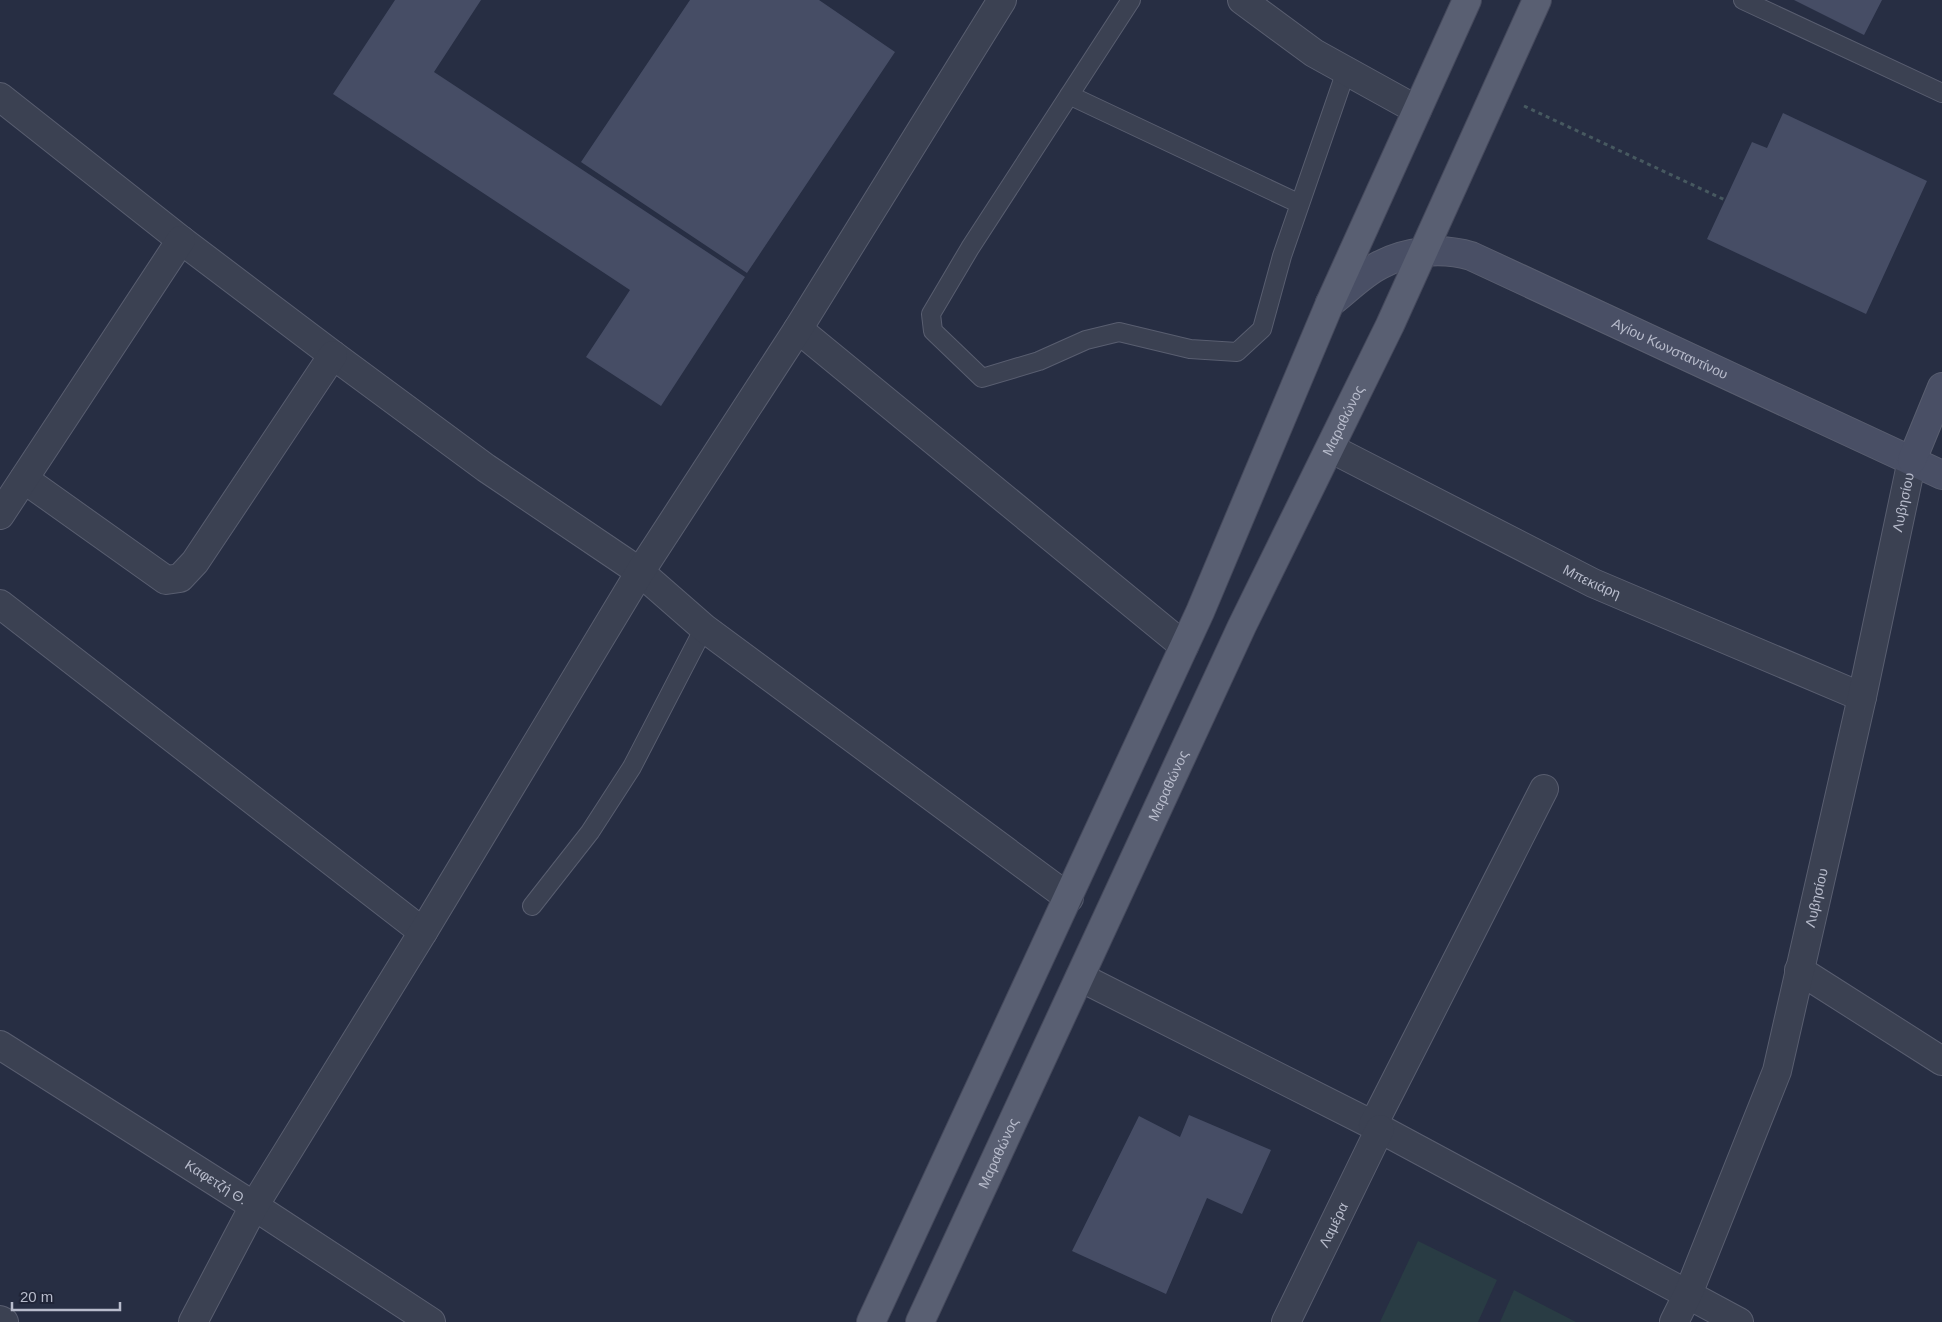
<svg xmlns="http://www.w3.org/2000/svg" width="1942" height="1322" viewBox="0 0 1942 1322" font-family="Arial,sans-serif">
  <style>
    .green { fill: #293c44 }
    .building { fill: #464d65 }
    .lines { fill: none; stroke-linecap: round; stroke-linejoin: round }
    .lane-casing { stroke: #595e70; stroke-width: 20 }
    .street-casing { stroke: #595e70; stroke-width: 30 }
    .secondary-casing { stroke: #595e70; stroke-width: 30 }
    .primary-casing { stroke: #45495c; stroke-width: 30 }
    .path { stroke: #475960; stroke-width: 3; stroke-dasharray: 4 4; stroke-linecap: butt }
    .lane { stroke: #3b4152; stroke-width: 18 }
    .street { stroke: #3b4152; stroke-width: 28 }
    .secondary { stroke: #494f65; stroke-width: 28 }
    .primary { stroke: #595f72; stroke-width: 28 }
    .labels { text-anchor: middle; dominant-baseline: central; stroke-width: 5; stroke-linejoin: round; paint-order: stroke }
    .street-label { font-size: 14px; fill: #b8bccc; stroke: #202538 }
  </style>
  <rect width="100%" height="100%" fill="#272e43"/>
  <!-- green -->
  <path class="green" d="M1418,1241L1497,1280L1478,1322H1380Z
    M1514,1290L1576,1322H1500Z"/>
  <!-- building -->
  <path class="building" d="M395,0H481L434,72L745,277L661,406L586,357L630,290L333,94Z
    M690,0H819L895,52L747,273L581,162Z
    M1794,0H1882L1864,35Z
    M1783,113L1927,181L1866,314L1707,239L1752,142L1767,148Z
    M1189,1115L1271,1150L1242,1214L1207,1198L1166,1294L1072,1251L1139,1116L1180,1137Z"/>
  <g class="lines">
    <defs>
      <path id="lane" d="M1131,0L970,248L931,314L933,331L982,378L1039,361L1086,340L1119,332L1190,349L1237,352L1262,329L1282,256L1346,71
        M1743,0L1942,93
        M1069,95L1300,204
        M532,906L590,832L632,767L704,628"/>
      <g id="street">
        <path d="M1242,0L1314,53L1417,110"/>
        <path d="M0,97L181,240L333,355L486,468L640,572L704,628L1069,898"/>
        <path d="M798,329L1184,646"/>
        <path id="s1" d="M1330,448L1593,583L1862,697"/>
        <path d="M24,479L166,580L180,578L195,562L333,355"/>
        <path d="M0,515L181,240"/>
        <path d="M0,604L423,932"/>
        <path d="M1799,970L1942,1061"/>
        <path d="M1080,977L1373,1125L1739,1322"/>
        <path id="s2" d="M0,1045L254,1206L431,1322"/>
        <path d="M1373,1125L1544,789"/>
        <path d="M0,1320L4,1322"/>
        <path d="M193,1322L254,1206L423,932L640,572L798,329L1002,0"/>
        <path id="s3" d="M1286,1322L1380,1129"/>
        <path id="s4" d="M1674,1322L1688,1294L1777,1071L1862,697L1912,460"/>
      </g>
      <g id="secondary">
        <path id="s5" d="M1330,303C1346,291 1362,274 1380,265C1406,251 1442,247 1471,256L1942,475"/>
        <path d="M1912,460L1942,387"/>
      </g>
      <g id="primary">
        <path d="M871,1322L1200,612L1330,303L1467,0"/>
        <path id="s6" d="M920,1322L1242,626L1390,325L1537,0"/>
      </g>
    </defs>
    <!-- lane casing -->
    <use href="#lane" class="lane-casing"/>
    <!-- street casing -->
    <use href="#street" class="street-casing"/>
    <!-- secondary casing -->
    <use href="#secondary" class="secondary-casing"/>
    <!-- primary casing -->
    <use href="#primary" class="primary-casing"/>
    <!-- path -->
    <path class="path" d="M1524,106L1725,200"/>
    <!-- lane -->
    <use href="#lane" class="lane"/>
    <!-- street -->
    <use href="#street" class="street"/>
    <!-- secondary -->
    <use href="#secondary" class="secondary"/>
    <!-- primary -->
    <use href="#primary" class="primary"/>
  </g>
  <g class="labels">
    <!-- street labels -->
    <g class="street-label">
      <text stroke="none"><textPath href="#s5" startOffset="376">Αγίου Κωνσταντίνου</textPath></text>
      <text stroke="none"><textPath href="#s6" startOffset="996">Μαραθώνος</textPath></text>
      <text stroke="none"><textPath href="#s4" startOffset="854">Λυβησίου</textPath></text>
      <text stroke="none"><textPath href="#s1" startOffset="294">Μπεκιάρη</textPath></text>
      <text stroke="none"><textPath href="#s6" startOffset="591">Μαραθώνος</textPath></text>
      <text stroke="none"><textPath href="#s4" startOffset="449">Λυβησίου</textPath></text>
      <text stroke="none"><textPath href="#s6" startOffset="186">Μαραθώνος</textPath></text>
      <text stroke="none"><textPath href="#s2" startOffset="256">Καφετζή Θ.</textPath></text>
      <text stroke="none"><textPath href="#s3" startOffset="108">Λαμέρα</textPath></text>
    </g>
  </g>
  <!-- scale -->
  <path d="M12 1302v8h108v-8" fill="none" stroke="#b8bccc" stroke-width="2.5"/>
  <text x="20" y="1302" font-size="15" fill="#b8bccc" stroke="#202538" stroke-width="4" paint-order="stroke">20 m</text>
</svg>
